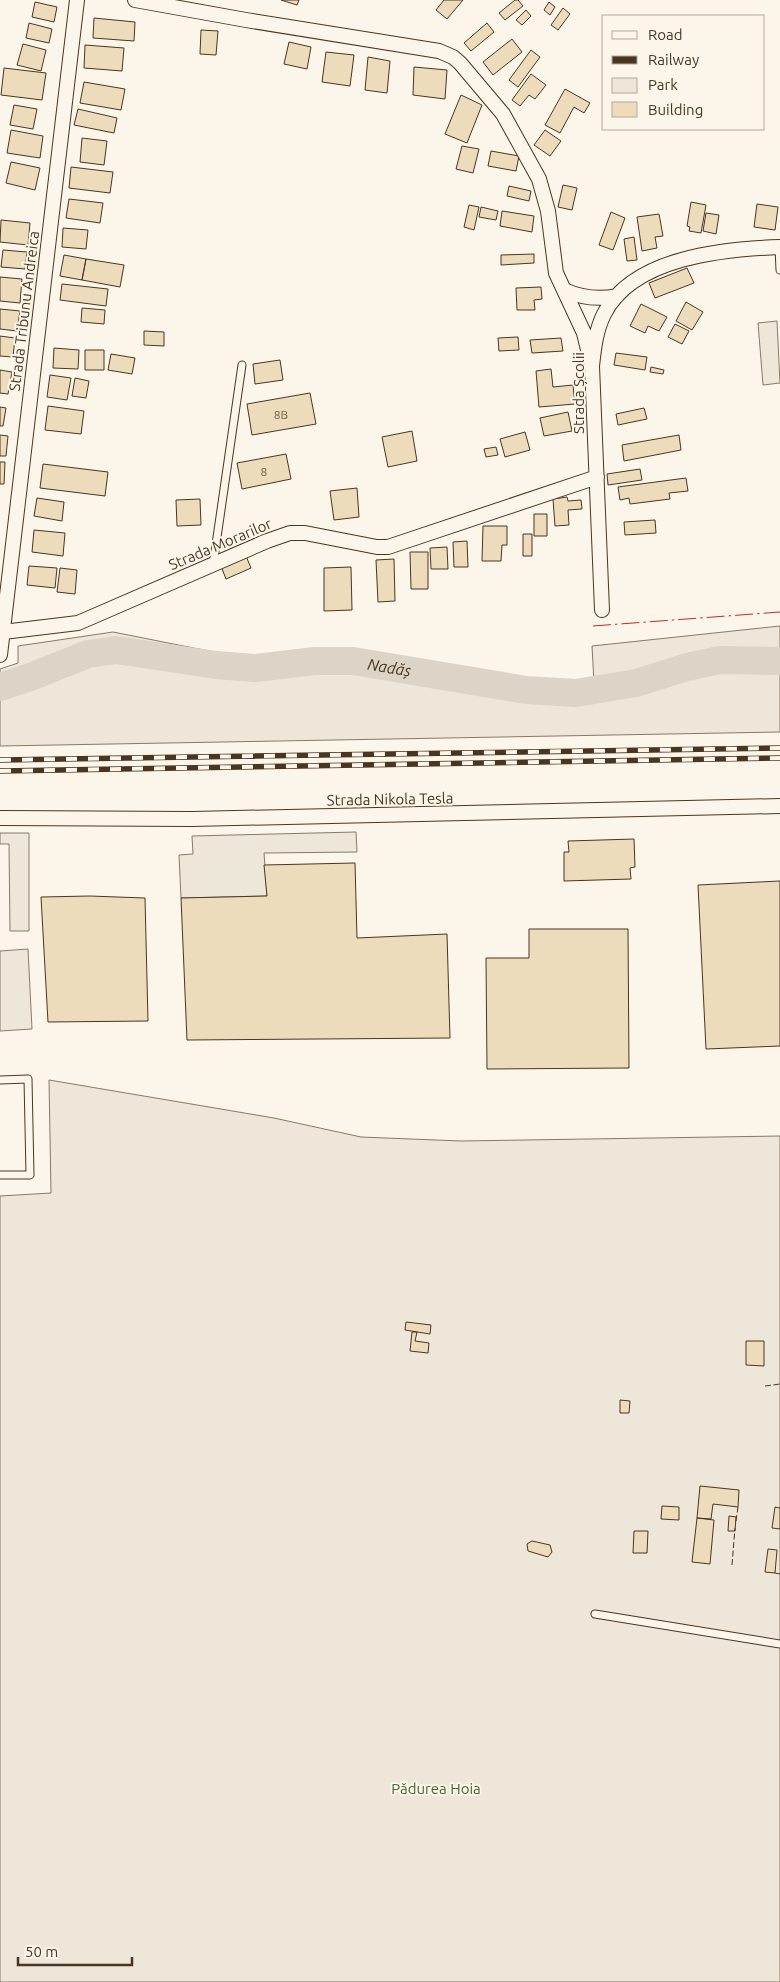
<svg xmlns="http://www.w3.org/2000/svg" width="780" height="1982" viewBox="0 0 780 1982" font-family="Ubuntu,sans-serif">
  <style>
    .green { fill: #ede6d9; stroke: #887966 }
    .parking { fill: #ede7d9; stroke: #887966 }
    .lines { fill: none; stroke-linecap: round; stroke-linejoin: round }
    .river { stroke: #dcd4c6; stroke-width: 28 }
    .building { fill: #ecdcbc; stroke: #4a3520 }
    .lane-casing { stroke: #4a3520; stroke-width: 9 }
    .street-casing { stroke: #4a3520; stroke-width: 16 }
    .lane { stroke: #fbf6e9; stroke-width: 7 }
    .street { stroke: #fbf6e9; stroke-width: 14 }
    .rail-casing { stroke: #4a3520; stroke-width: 5.5 }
    .rail { stroke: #fbf6e9; stroke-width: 4; stroke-dasharray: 11; stroke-linecap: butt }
    .fence { stroke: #4a3520; stroke-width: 1; stroke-dasharray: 6 2.5; stroke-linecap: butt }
    .power { stroke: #c62828; stroke-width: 1; stroke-dasharray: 18 4 2.5 4; stroke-linecap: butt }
    .labels { text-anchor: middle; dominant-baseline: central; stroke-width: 4; stroke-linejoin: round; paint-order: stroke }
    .number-label { font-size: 12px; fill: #725f47 }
    .street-label { font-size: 15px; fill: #4a3520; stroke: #fbf6e9 }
    .park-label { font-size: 15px; fill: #436837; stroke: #fbf6e9 }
    .water-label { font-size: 16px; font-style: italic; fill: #4a3520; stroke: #fbf6e9 }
  </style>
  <rect width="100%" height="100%" fill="#fbf6e9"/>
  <!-- green -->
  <path class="green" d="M780,626V732L0,746V669L18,663V646L113,632L249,659L332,654L386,656L535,682L561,684L594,683L592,646Z
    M49,1080L274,1118L361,1137L461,1141L780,1136V1982H0V1196L51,1193Z"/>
  <!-- parking -->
  <path class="parking" d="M777,321L780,383L763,385L758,323Z
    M356,832L357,852L264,853L267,896L181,898L179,855L193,854L192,836Z
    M0,833H29V931H10L9,844H0Z
    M28,949L32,1029L0,1031V951Z"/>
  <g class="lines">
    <!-- river -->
    <path class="river" id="s1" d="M0,687L33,676L88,654L116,650L216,665L255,668L315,661H353L526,690L576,693L636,683L687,667L720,660L780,661"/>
  </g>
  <!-- building -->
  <path class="building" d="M281,0H299L297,5Z
    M444,0H463L447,19L436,10Z
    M515,0H518L523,6L505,20L499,13Z
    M35,2L57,7L54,22L32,17Z
    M549,2L555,7L550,15L544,10Z
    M563,8L570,14L558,30L551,25Z
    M526,10L531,16L522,25L516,20Z
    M94,18L135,22L134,41L93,38Z
    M29,23L52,29L49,43L26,38Z
    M487,23L494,32L471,51L464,43Z
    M201,30L218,31L216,55L200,54Z
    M512,39L522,52L493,75L483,62Z
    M289,42L311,47L307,69L284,64Z
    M23,44L46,50L41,71L17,65Z
    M85,45L124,48L122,71L84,68Z
    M531,50L540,57L518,87L509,80Z
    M326,52L354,55L350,86L322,82Z
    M368,57L390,61L387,93L365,90Z
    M414,67L447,70L445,99L413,95Z
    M4,68L46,73L42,100L1,95Z
    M531,74L546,85L535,99L529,95L520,106L512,100Z
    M84,82L125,89L121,110L80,103Z
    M565,89L590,103L584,113L574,107L560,133L545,125Z
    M461,95L482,105L467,143L445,134Z
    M14,105L37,109L33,129L10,125Z
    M78,109L117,118L114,133L74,125Z
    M11,130L43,136L40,158L7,153Z
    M545,130L561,141L550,156L534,145Z
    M82,138L107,141L104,165L80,162Z
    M462,146L479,149L473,173L456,169Z
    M491,151L519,156L516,171L488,166Z
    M11,162L40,168L35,190L6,183Z
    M71,167L113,172L110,193L69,188Z
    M563,185L577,188L572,210L558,207Z
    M509,186L531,191L529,201L507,196Z
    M69,199L103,203L100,223L66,218Z
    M691,202L706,205L701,233L689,231L690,227L687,226Z
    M757,204L778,207L775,230L754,227Z
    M469,205L479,207L474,230L464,227Z
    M481,207L498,211L496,220L479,217Z
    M502,211L534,216L532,232L500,226Z
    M611,212L625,218L613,250L599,245Z
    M706,213L719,215L716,234L703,231Z
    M659,214L663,236L655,237L657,248L642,251L637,217Z
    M1,220L30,223L28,245L0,242Z
    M63,228L88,230L86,249L62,247Z
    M634,237L637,260L627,261L624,239Z
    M3,250L27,252L25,269L1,267Z
    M534,254V263L501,265V255Z
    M64,255L86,259L82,280L60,276Z
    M86,259L124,265L120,287L82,280Z
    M687,268L694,283L655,298L649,283Z
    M0,277L22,279L20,303L0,301Z
    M62,284L108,289L106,306L60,300Z
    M541,287L542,299L534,300L535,310H517L516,288Z
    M686,302L703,312L692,330L676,321Z
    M641,304L667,317L659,331L648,326L645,333L630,326Z
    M82,308L105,310L104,324L81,322Z
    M0,309L20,311L17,331L0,329Z
    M675,324L689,331L682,344L668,337Z
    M144,331L164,332V346L144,345Z
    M0,336L15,338L13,357L0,356Z
    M518,337L519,350L499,351L498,338Z
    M561,338L563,351L532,353L530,340Z
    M54,348L79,350L78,369L53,368Z
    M85,350H104V370H85Z
    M616,353L647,357L645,370L614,365Z
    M111,354L135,358L132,374L108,370Z
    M280,360L283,380L255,384L253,364Z
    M651,367L664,370L663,374L650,372Z
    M551,369L553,387L573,385L575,404L539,407L536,371Z
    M0,370L12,372L8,394L0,393Z
    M50,375L71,378L67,400L47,397Z
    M75,378L89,381L86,398L72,396Z
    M310,393L316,424L252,435L247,404Z
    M48,406L84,411L81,434L45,430Z
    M0,407L6,408L3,426H0Z
    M644,408L647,419L618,425L616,414Z
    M568,412L572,431L544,436L540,418Z
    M412,431L417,461L388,467L382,437Z
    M525,432L530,450L505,457L500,439Z
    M0,435L8,436L6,456H0Z
    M679,435L681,450L624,461L622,445Z
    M496,447L498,455L486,457L484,449Z
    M286,454L291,479L242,489L237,463Z
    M0,462H5L4,484H0Z
    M43,464L108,472L105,496L40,488Z
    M640,469L642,480L608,485L607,474Z
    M686,478L688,491L669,493L670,499L630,504L629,498L620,500L618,487Z
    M357,488L359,517L334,520L330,491Z
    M567,497L568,501L581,500L582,509L568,510L569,525L555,526L553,499Z
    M37,498L64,502L62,521L34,516Z
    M200,499L201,525L177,526L176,500Z
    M534,514H547V536H534Z
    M655,520L656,533L625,535L624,522Z
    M483,526H507V545H502L501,561H482Z
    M34,530L65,533L63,556L32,552Z
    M523,534H532V556H523Z
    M467,541L468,567H454L453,542Z
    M447,547L448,569H431L430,548Z
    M410,552H428V589H411Z
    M246,556L251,568L226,579L221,566Z
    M394,559L395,601L378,602L376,560Z
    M29,566L57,568L55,588L27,585Z
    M351,567L352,610L324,611V568Z
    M60,568L77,570L75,594L57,592Z
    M634,839L635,867L630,868L631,879L564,881V852H569L568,841Z
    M355,863L357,938L447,934L450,1038L187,1040L181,898L267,896L264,865Z
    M780,881V1046L706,1049L698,885Z
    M90,896L145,898L148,1021L48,1022L41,897Z
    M529,929H628L629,1068L487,1069L486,958H529Z
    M406,1322L431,1325L430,1334L405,1330Z
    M412,1332H417L415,1341L429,1343L428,1353L410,1351Z
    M746,1341H764V1366L746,1365Z
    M620,1400L630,1401L629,1413H620Z
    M700,1486L739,1490L738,1507L713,1504L711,1519L697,1518Z
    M662,1506L679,1507V1520L661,1519Z
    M775,1507L780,1508V1529L772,1528Z
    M729,1516L736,1517L735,1531H728Z
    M697,1518L714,1520L710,1564L692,1562Z
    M634,1531H648L647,1553H633Z
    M532,1541L550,1545L552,1552L548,1557L528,1551L527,1544Z
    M768,1549L777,1550L775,1573L765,1572Z"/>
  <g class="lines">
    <defs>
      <path id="lane" d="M779,247L780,270
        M213,565L242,365
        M0,1080L28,1079L30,1175H0
        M595,1614L780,1644"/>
      <path id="street" d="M135,0L246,20L439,51L453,57L460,63L503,114L539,179L548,211L556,273L584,333L592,366
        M564,290C582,298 598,300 617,296
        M602,610L592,366C594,348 596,330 604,314C633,257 724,249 780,247
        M3,632L78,623L267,541L290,533H305L377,547H388L597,477
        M0,655L77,0
        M0,818L192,819L780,806"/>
    </defs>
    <!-- lane casing -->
    <use href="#lane" class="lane-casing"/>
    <!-- street casing -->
    <use href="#street" class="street-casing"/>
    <!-- lane -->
    <use href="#lane" class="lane"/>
    <!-- street -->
    <use href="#street" class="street"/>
    <defs>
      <path id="rail" d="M0,760L780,748
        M0,771L780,758"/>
    </defs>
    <!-- rail casing -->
    <use href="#rail" class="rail-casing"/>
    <!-- rail -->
    <use href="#rail" class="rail"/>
    <!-- fence -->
    <path class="fence" d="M765,1386L780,1384
      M736,1521L738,1507
      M732,1565L735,1528
      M775,1573L780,1574"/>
    <!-- power -->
    <path class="power" d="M593,626L780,612"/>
  </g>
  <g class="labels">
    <!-- number labels -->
    <g class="number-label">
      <text x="281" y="414">8B</text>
      <text x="264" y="471">8</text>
    </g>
    <!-- street labels -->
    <g class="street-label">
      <text transform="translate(24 311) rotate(-83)">Strada Tribunu Andreica</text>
      <text transform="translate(578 393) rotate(-90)">Strada Școlii</text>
      <text transform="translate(220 544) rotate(-23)">Strada Morarilor</text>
      <text transform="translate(390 799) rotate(-1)">Strada Nikola Tesla</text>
    </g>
    <!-- park labels -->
    <g class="park-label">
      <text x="436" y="1788">Pădurea Hoia</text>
    </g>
    <!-- water labels -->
    <g class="water-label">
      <text stroke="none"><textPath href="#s1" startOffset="398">Nadăș</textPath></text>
    </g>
  </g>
  <!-- legend -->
  <rect x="602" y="15" width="162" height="115" fill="#fbf6e9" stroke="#b4a999"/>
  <rect x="612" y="31" width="25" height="8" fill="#fbf6e9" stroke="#b4a999"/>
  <text x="648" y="40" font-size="15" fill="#4a3520">Road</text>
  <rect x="612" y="56" width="25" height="8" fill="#4a3520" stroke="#b4a999"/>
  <text x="648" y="65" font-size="15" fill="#4a3520">Railway</text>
  <rect x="612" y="78" width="25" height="15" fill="#ede6d9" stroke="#b4a999"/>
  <text x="648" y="90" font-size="15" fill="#4a3520">Park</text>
  <rect x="612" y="102" width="25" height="15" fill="#ecdcbc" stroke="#b4a999"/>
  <text x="648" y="115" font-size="15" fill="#4a3520">Building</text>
  <!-- scale -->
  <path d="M18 1957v8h114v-8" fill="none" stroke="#4a3520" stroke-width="2.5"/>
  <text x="25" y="1957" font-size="15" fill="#4a3520" stroke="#fbf6e9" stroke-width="4" paint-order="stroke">50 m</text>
</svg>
